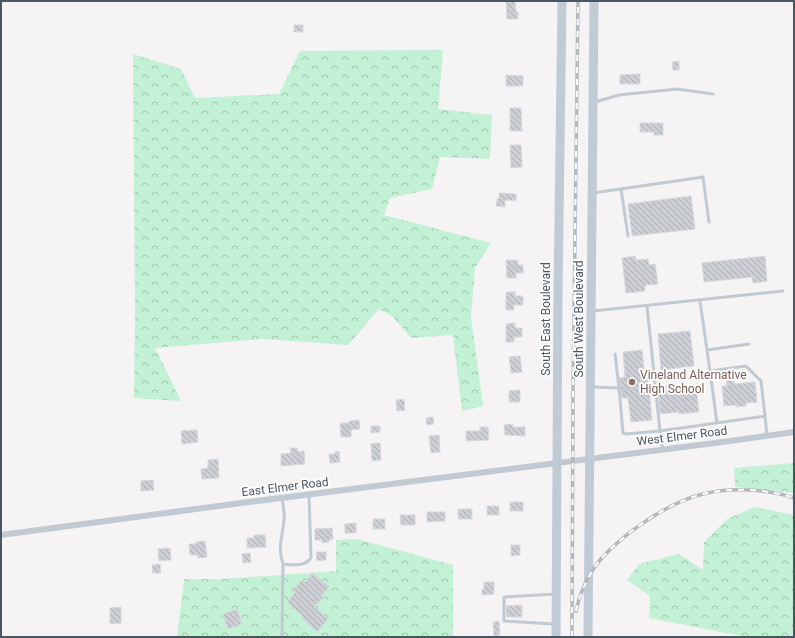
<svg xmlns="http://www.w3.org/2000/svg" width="795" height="638" viewBox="0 0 795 638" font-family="Roboto,sans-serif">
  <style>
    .forest { fill: url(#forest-crowns) }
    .building { fill: url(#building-back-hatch); stroke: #d7d9de }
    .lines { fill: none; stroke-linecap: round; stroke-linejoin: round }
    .service { stroke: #c1cad2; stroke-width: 3 }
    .minor { stroke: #c1cad2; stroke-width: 6 }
    .secondary { stroke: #c1cbd6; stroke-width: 9 }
    .rail-casing { stroke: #b5b8bd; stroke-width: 3.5 }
    .rail { stroke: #fff; stroke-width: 2; stroke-dasharray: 6; stroke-linecap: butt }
    .education-dot { fill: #8d6e63; stroke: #fff; stroke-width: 1.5 }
    .labels { text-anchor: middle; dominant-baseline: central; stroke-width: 3.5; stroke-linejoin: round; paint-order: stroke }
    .street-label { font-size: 12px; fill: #4a5661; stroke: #fff }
    .education-label { font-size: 12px; fill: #785e54; stroke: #fff; text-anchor: start }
  </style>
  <defs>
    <pattern id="forest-crowns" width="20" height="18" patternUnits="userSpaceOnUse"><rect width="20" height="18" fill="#c3f1d5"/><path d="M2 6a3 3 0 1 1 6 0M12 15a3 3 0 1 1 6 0" fill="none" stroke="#a0c6b0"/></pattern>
    <pattern id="building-back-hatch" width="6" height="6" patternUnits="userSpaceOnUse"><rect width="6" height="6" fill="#cdcfd5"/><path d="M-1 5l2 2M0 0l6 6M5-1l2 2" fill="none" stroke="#a8abb0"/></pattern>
  </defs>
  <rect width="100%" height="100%" fill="#f5f3f3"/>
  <!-- forest -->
  <path class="forest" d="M443,50L438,109L492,115L490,159L440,157L432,189L390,198L384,215L491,243L475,268L471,316L483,406L462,411L453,335L411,338L392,316L379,309L348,345L262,339L155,348L181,401L134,398L135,315L133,54L181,69L195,98L279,94L300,51Z
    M794,463V493L735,487L734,468Z
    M755,507L794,515V637H747L649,618L650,596L627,580L639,564L679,554L703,570L704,542L727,519Z
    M357,539L453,565V637H177L184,579H220L336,571V540Z"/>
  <!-- building -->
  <path class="building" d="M506,1H515L516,12H518V19H507Z
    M294,25H303V32H294Z
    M679,61V70H673L672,62Z
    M640,74V84H620V75Z
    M506,75L523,76V86H506Z
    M510,108H521L522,131H510Z
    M640,123H663V135H654V132H640Z
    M510,145H521L522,167L511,168Z
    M499,193L516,194V201L505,200V207L496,206L497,199H499Z
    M691,196L695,229L632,236L628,204Z
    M635,256L636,260L648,259L649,265L655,264L658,284L645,285V291L626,293L622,258Z
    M765,256L767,281L753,283L752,277L704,282L702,263Z
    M506,260H518V265H523V273H516V278H507Z
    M506,292H515V296H523V305H514V310H506Z
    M515,323V328H522V337H514V342H506V324Z
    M690,331L694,366L661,370L658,334Z
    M642,350L645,378H648L652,420L631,422L628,398H622L619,378L625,377L623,352Z
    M520,356L522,372L511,373L509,357Z
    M733,376L734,384L755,382L757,402L746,403V406L736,407V405L724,406L722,386H727L726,377Z
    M677,385V388L696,386L699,412L679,414V412L660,414L658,387Z
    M520,390V402H509V391Z
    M404,399L405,410L397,411L396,400Z
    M433,417L434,424L427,425L426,418Z
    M359,420L360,429L351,430V437H341L340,423H349V421Z
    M513,424V427H525V436L505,435L504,425Z
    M371,426H380V432L371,433Z
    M480,427H488L489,440L466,441V431H480Z
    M197,430L198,442L182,444L181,431Z
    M439,435L440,452L431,453L429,436Z
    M380,443L381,460L372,461L371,444Z
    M290,448H297L298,452L304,451L305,464L281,466V454L291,453Z
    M339,451L340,462L330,463L329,454H335V452Z
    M218,459L219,478L202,479L201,469L208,468V460Z
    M153,480L154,490L141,491V481Z
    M510,502H523V511H510Z
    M487,506H499V515H487Z
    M458,509H472V519H458Z
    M427,512H445V521L427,522Z
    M400,515H415V525H401Z
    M373,519H385V529H373Z
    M356,523V533H345V524Z
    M332,528L333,539L329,540V542L322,543V540H315V529Z
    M254,535H265L266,547L247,548V538H254Z
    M205,541L207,557L198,558V555H190L189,544H196V542Z
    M511,545H520V555L511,556Z
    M170,548L171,560L159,561L158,549Z
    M316,552H326V560L317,561Z
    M250,553L251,562L243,563L242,554Z
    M160,564L161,573H153L152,565Z
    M313,573L329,587L321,596L323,598L314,607L328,619L317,632L302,618L303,616L287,602L295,593L293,590L302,580L305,582Z
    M484,582H494V594L482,595V589H484Z
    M522,605V617H507L506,606Z
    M121,607V623L110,624V608Z
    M237,609L242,624L228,629L223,614Z
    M499,621L500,635L494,636L493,622Z"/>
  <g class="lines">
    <!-- service -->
    <path class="service" d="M595,102L619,95L677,89L713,94
      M621,189L628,236
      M593,193L703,177L709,222
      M700,301L710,371
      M593,311L783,291
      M707,350L749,344
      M615,354L619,388
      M592,387L619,388L623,433L626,434L660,431L647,306
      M717,423L710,371L746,366L761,381L765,416
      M663,450L660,431L765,416L767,436
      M282,498C283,505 285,513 284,520C283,535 277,548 283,564C293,565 304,567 311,558L309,495
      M554,624L504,621V597L556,594
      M282,637L283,564"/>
    <!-- minor -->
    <path class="minor" d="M1,535L241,503L715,443L794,432"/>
    <!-- secondary -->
    <path class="secondary" d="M556,637L558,293L562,1
      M588,637L594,1"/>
    <defs>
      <path id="rail" d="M576,611C580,593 589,573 601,559C624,533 669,502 703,494C731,487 767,489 794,498
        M572,637L573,393L578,1"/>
    </defs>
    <!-- rail casing -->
    <use href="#rail" class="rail-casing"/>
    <!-- rail -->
    <use href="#rail" class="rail"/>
  </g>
  <!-- markers -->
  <circle class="education-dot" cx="632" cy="382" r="4"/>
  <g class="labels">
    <!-- street labels -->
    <g class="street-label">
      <text transform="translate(546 319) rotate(-90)">South East Boulevard</text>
      <text transform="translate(579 319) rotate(-90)">South West Boulevard</text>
      <text transform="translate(682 436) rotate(-7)">West Elmer Road</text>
      <text transform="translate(285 487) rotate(-7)">East Elmer Road</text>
    </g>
    <!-- education labels -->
    <g class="education-label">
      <text x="640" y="375">Vineland Alternative<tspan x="640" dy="14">High School</tspan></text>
    </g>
  </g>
  <!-- border -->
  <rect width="795" height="638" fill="none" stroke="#4a5661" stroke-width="4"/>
</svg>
